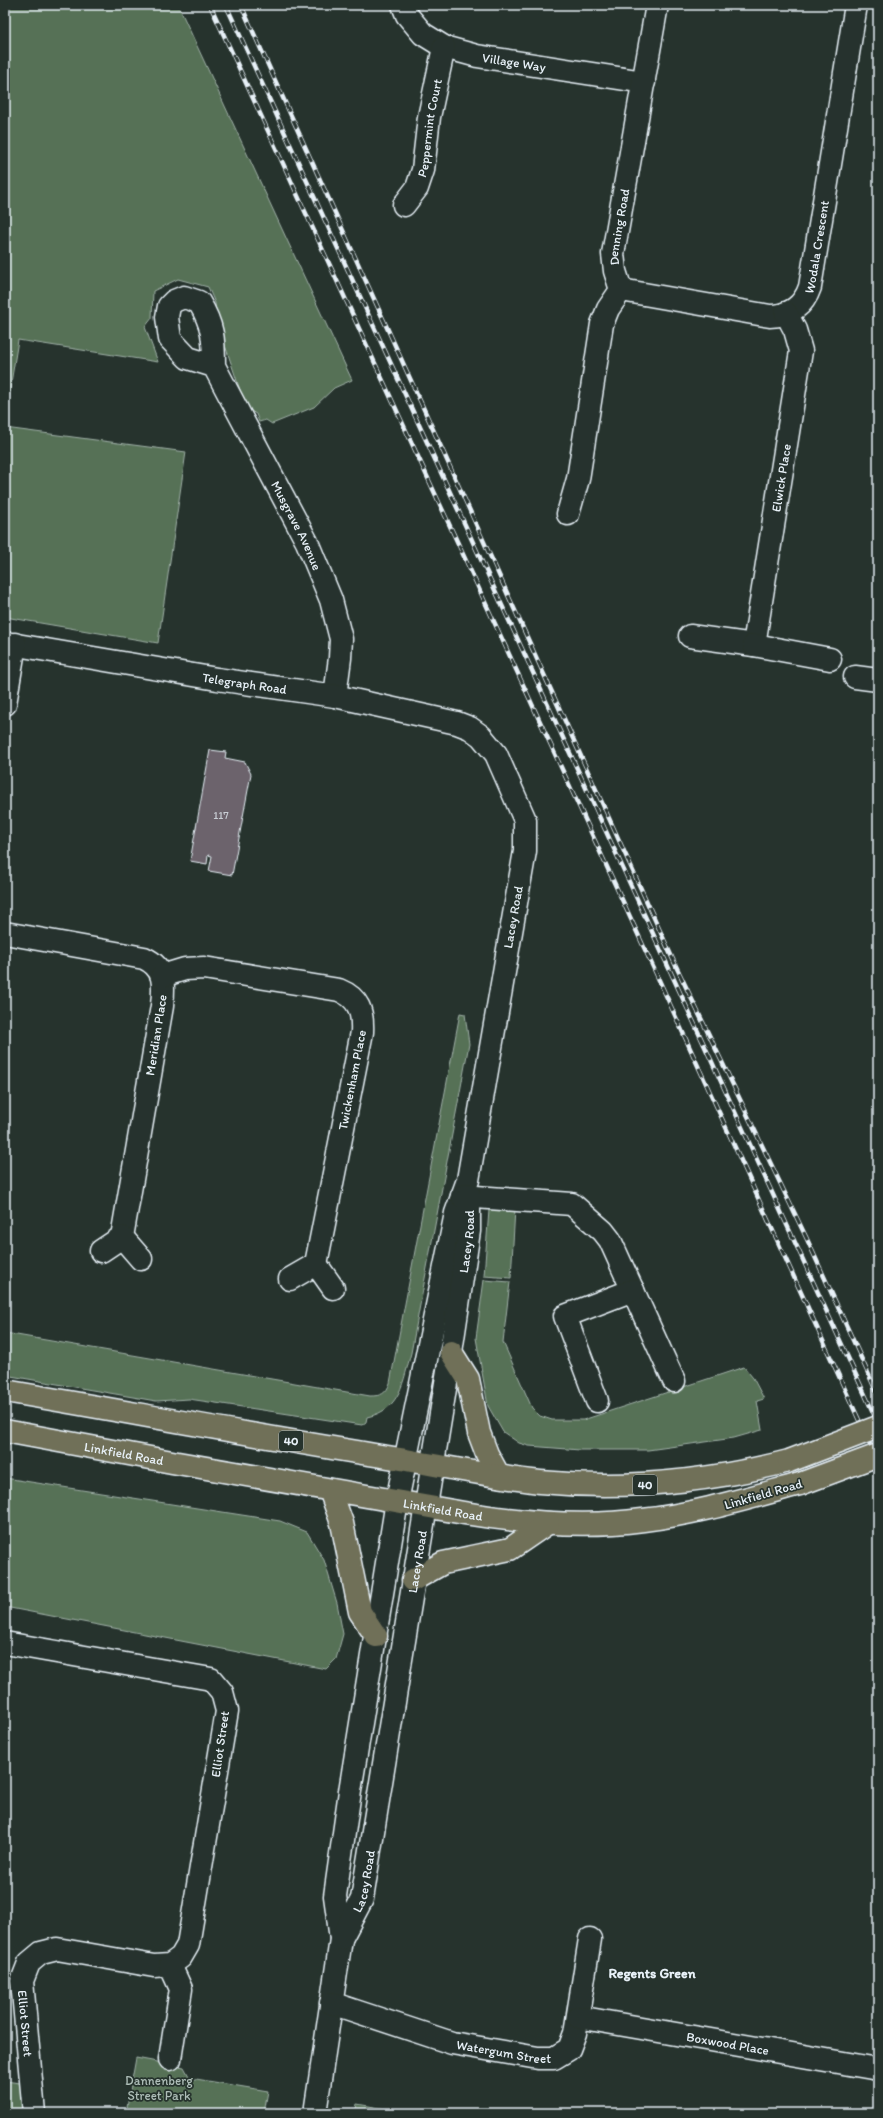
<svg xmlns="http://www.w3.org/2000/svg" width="883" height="2118" viewBox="0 0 883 2118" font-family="Itim,sans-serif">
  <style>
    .green { fill: #577157; stroke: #a0b1a8 }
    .building { fill: #6c636c; stroke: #e8f1f8 }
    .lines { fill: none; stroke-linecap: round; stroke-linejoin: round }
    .minor-casing { stroke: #e8f1f8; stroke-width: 25 }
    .major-casing { stroke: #e8f1f8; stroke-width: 25 }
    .minor { stroke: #26332d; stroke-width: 22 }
    .major { stroke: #706f59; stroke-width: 22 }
    .rail-casing { stroke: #e8f1f8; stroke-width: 4.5 }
    .rail { stroke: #26332d; stroke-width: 3; stroke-dasharray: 9; stroke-linecap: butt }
    .major-bridge-casing { stroke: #e8f1f8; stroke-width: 25; stroke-linecap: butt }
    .major-bridge { stroke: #706f59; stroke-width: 22 }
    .labels { text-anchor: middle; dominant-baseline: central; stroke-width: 3.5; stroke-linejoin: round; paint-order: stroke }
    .number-label { font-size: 11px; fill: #c9ced5 }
    .shield { fill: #26332d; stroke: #aeb8bb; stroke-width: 1 }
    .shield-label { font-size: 12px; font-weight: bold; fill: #e8f1f8 }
    .street-label { font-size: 13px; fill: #e8f1f8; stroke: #26332d }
    .park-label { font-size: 13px; fill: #aebeb8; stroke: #26332d }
    .neighbourhood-label { font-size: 14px; font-weight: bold; fill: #e8f1f8; stroke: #26332d }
  </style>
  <rect width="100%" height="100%" fill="#26332d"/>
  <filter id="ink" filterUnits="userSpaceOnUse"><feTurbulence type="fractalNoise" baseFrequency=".025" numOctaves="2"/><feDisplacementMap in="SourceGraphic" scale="8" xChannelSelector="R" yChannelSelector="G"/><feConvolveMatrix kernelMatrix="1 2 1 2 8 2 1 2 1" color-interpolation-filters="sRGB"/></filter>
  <g filter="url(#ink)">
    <!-- green -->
    <path class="green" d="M5,5H178L352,380L334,388L314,407L272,424L266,420L259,422L256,414L246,408L226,348L218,330L215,303L208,287L178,279L153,291L152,318L145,327L158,362L18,340L5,420Z
      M5,428L186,452L158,643L5,617Z
      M460,1013L465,1014L469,1044L411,1353C403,1381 401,1410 367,1417L366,1422L362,1425L189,1399L156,1401L5,1375V1333L370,1396C381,1396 386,1394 390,1383Z
      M492,1208L515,1209L511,1278L484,1276L489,1210Z
      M484,1280L510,1282L503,1342L532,1408L540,1416L552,1420H583L744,1367L753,1378L764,1399L757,1401L762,1430L734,1438L648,1450H580L529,1446L519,1443L503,1432L488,1406L476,1338Z
      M5,1478L280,1521L307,1532L324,1560L337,1603L343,1634L336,1659L326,1669L5,1607Z
      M136,2058L184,2067L190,2078L268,2091L264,2113H126Z
      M5,2081L20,2083L22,2113H5Z
      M357,2104L409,2113H355Z"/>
    <!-- building -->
    <path class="building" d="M210,750L226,752L225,758L245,762L251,774L232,875L209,871L212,856L208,855L207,864L190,861Z"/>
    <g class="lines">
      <defs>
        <g id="minor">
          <path id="s1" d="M403,5L407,15L423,34L444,47L477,56L644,82"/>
          <path id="s2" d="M404,205L417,188L423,170L429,117L444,47"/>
          <path id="s3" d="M621,290L770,316C790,316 804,305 810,287L856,5"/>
          <path id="s4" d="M214,366L188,358L170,339L167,317L169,306L174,301L184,297L199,302C213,325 214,339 214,366L307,542L331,600L341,639L340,658L335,696"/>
          <path id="s5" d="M568,514L578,479L602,324L608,309L621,290L615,271L613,254L657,5"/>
          <path id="s6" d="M690,636L754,645L801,351L795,330L786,313"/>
          <path id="s7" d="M5,643L217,679L335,696L457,723L470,728L481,736L496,754L525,820V851L468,1180L456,1213L397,1501L350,1791L335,1896L341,1939L315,2113"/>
          <path d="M754,645L830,659"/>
          <path d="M855,677L878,680"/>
          <path d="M5,704L15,644"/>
          <path d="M5,933L144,958C166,968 164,985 162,1006L122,1237"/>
          <path d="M162,976L185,969L204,968L339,990C359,998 363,1012 362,1032L316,1264"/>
          <path d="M462,1196L572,1204L603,1231L610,1240L674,1381"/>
          <path d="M101,1251L122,1237L141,1259"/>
          <path d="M290,1279L316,1264L333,1288"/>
          <path d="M597,1401L565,1316L633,1290"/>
          <path id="s8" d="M5,1643L211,1679L222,1692L227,1711L188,1945L181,1957L170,1965L154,1966L57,1949L41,1953L29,1963L22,1981L34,2113"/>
          <path id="s9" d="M341,1939L362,1899L451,1352L469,1231V1194"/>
          <path d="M170,1965L181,1989L170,2059"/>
          <path id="s10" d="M331,2003L452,2043L538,2058H554L569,2049L575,2033L590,1939"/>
          <path id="s11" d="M578,2017L878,2069"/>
        </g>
        <g id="major">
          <path d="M451,1352L468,1379L479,1433L487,1454L499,1476"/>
          <path d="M5,1391C128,1412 251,1435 375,1455C430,1463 485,1476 540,1482C625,1490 707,1482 789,1461"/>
          <path id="s12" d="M5,1431L172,1462L464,1513C524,1523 583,1528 643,1520C696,1514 748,1498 800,1484"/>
          <path d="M330,1490L342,1523L360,1612L376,1636"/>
          <path d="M413,1580L443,1563L510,1549L548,1523"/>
        </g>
      </defs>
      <!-- minor casing -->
      <use href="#minor" class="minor-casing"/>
      <!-- major casing -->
      <use href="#major" class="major-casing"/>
      <!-- minor -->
      <use href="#minor" class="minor"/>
      <!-- major -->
      <use href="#major" class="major"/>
      <defs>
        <path id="rail" d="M210,5L654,969L878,1462
          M226,5L878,1423
          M241,5L675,964L806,1237L878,1395"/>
      </defs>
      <!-- rail casing -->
      <use href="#rail" class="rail-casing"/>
      <!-- rail -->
      <use href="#rail" class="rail"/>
      <defs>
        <path id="major-bridge" d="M789,1461L878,1427
          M800,1484L878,1455"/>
      </defs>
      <!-- major-bridge casing -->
      <use href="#major-bridge" class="major-bridge-casing"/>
      <!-- major-bridge -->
      <use href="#major-bridge" class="major-bridge"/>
    </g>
  </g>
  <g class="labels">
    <!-- number labels -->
    <g class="number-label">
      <text x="221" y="815">117</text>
    </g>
    <!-- shield labels -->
    <g class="shield">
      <rect x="279" y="1431" width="24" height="20" rx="3"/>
      <rect x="633" y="1475" width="24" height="20" rx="3"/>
    </g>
    <g class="shield-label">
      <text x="291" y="1441">40</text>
      <text x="645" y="1485">40</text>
    </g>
    <!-- street labels -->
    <g class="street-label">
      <text stroke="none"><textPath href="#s1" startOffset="132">Village Way</textPath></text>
      <text stroke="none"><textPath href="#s2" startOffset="83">Peppermint Court</textPath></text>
      <text stroke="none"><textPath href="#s5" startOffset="297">Denning Road</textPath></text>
      <text stroke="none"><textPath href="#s3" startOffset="245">Wodala Crescent</textPath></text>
      <text stroke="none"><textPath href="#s6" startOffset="234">Elwick Place</textPath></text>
      <text stroke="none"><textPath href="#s4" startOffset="367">Musgrave Avenue</textPath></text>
      <text stroke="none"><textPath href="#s7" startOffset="243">Telegraph Road</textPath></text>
      <text transform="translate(513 917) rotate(-80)">Lacey Road</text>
      <text transform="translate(156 1035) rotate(-81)">Meridian Place</text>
      <text transform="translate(352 1080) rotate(-79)">Twickenham Place</text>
      <text stroke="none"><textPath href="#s9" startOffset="711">Lacey Road</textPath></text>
      <text stroke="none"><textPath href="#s12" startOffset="121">Linkfield Road</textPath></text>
      <text transform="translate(763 1494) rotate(-16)">Linkfield Road</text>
      <text stroke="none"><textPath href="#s12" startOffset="445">Linkfield Road</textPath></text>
      <text stroke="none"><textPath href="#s9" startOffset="387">Lacey Road</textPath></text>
      <text transform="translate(220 1744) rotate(-82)">Elliot Street</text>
      <text stroke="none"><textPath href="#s9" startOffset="63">Lacey Road</textPath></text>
      <text stroke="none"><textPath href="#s8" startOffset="719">Elliot Street</textPath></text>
      <text stroke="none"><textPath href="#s11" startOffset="152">Boxwood Place</textPath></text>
      <text stroke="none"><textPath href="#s10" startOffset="180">Watergum Street</textPath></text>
    </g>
    <!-- park labels -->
    <g class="park-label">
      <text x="159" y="2080">Dannenberg<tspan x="159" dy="15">Street Park</tspan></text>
    </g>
    <!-- neighbourhood labels -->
    <g class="neighbourhood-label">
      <text x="652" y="1973">Regents Green</text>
    </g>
  </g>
  <!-- margin -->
  <rect width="883" height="2118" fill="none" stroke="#26332d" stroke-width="20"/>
  <rect x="10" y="10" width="863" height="2098" fill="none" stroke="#e8f1f8" stroke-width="1.5" filter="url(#ink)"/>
</svg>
